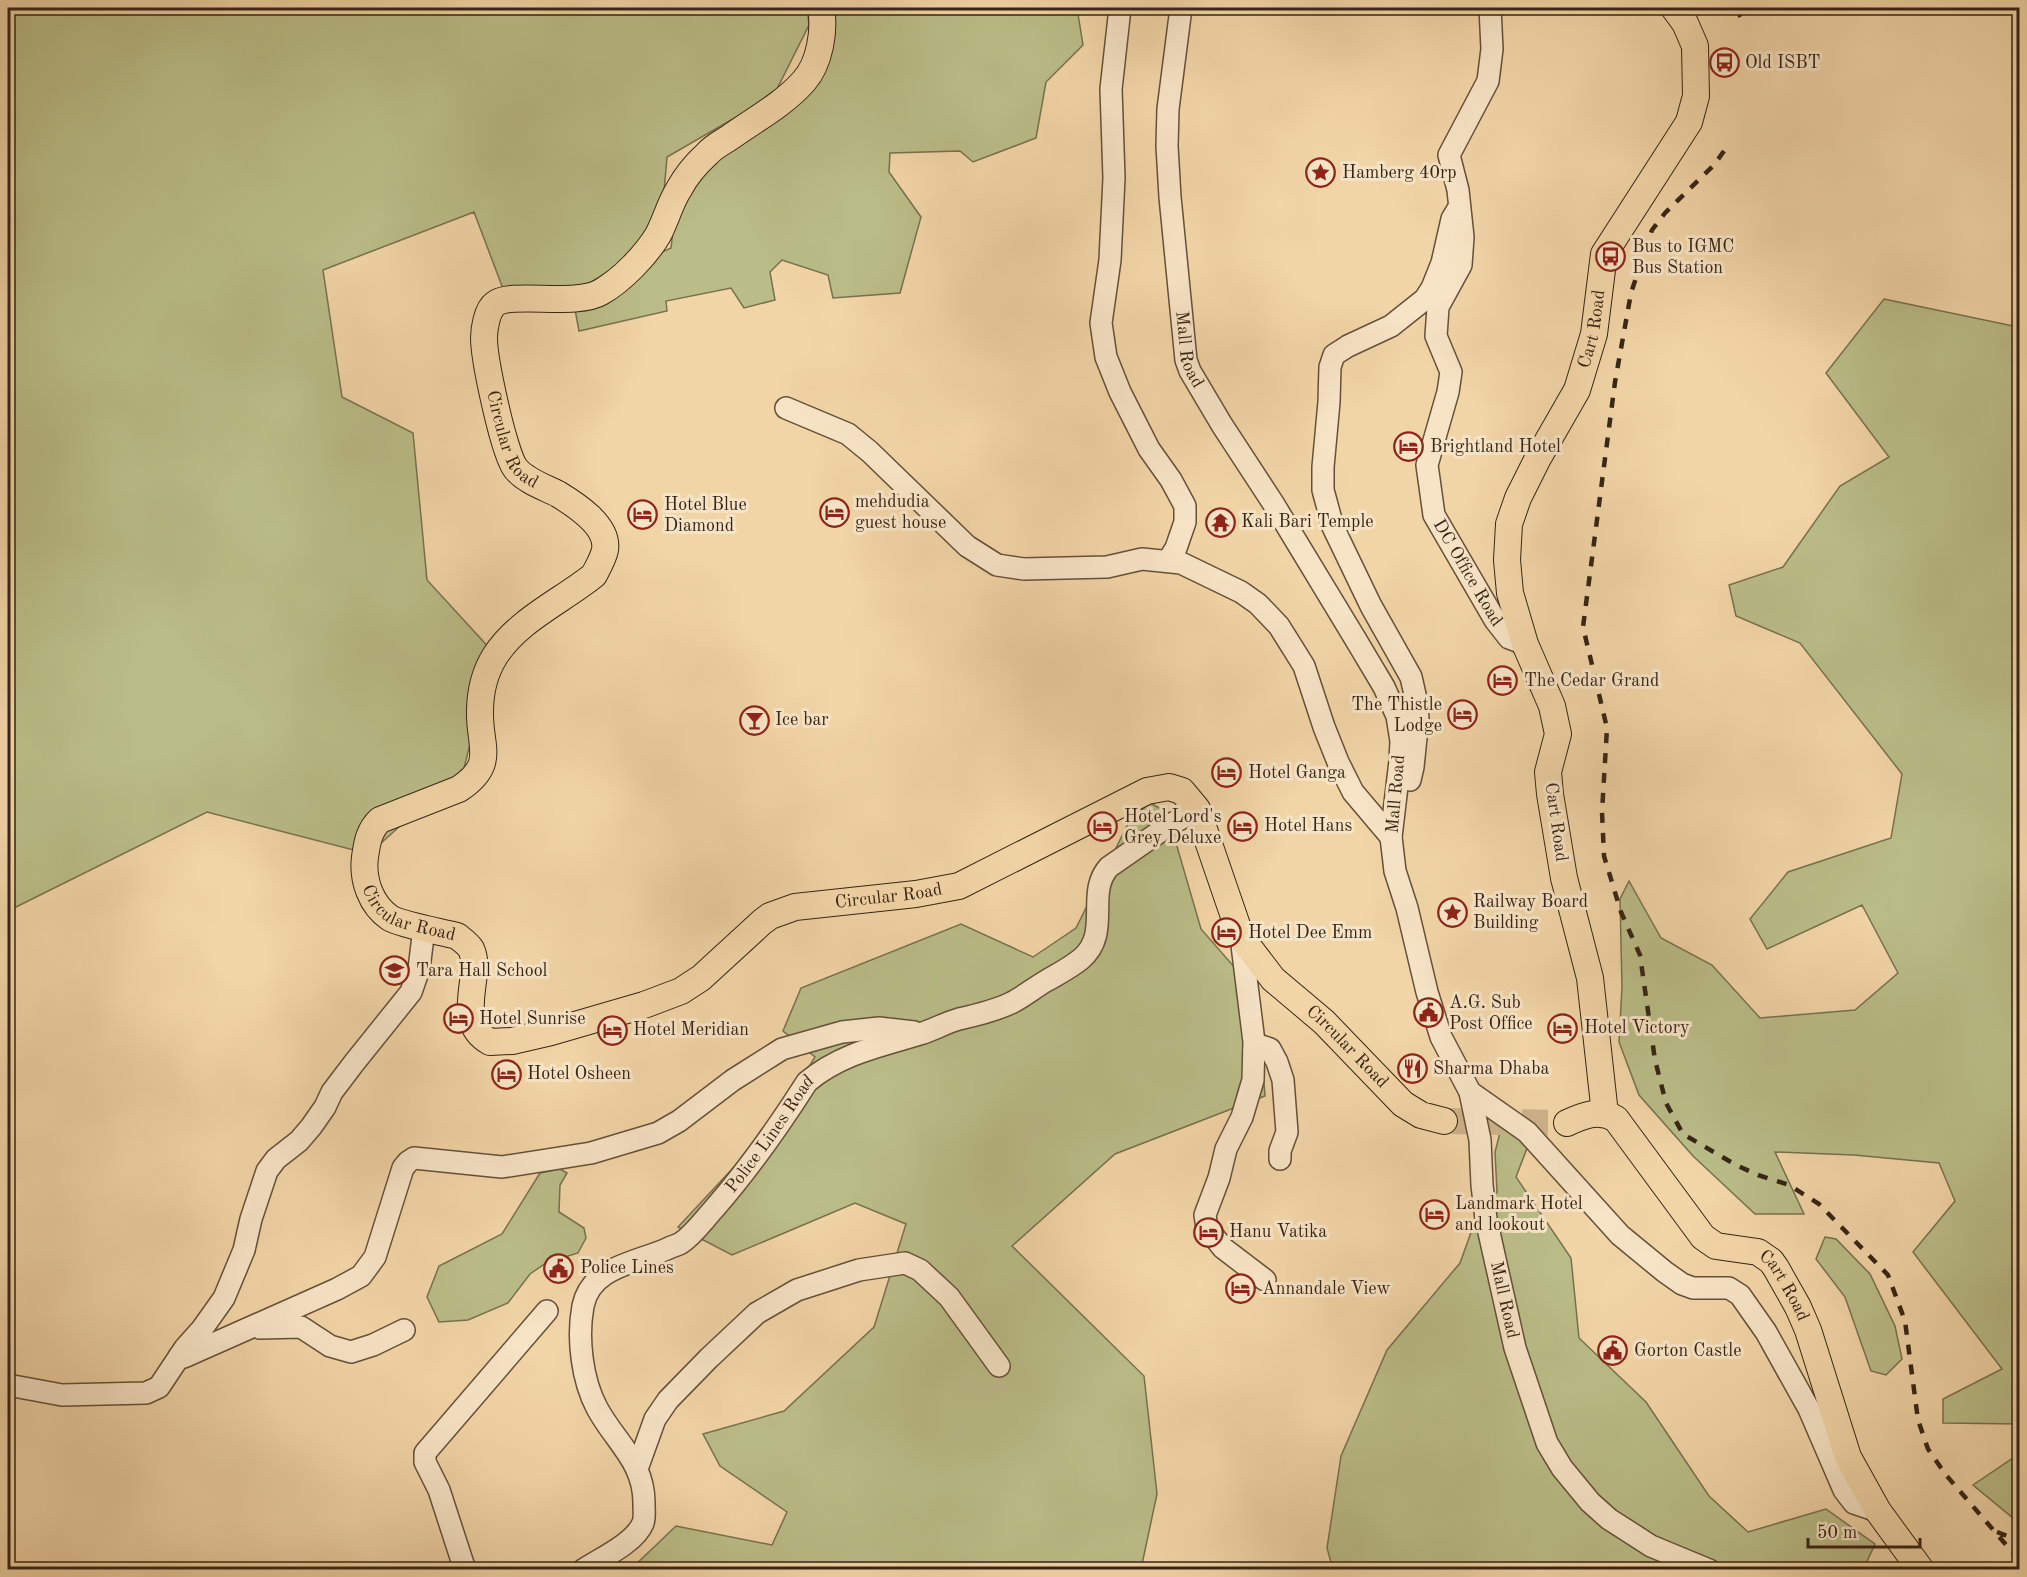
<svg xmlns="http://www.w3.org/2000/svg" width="2027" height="1577" viewBox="0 0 2027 1577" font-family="'Old Standard TT',serif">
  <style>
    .green { fill: #babd88; stroke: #78704e; stroke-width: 1.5 }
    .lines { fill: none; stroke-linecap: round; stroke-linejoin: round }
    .major-tunnel { stroke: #ccb28a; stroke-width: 26; stroke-dasharray: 26 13; stroke-linecap: butt }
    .minor-casing { stroke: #655039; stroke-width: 24 }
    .major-casing { stroke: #362414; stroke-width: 28 }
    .minor { stroke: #f7e4c6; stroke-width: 21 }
    .major { stroke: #f2d5a7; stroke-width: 26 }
    .rail { stroke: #362414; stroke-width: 4.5; stroke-dasharray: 10 10; stroke-linecap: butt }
    .labels { text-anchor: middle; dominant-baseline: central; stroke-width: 6; stroke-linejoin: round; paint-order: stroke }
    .poi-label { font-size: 18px; fill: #362414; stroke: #f7e4c6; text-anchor: start }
    .street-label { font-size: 18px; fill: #362414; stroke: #f7e4c6 }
  </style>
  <rect width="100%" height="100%" fill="#f2d5a7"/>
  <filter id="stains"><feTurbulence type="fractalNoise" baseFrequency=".00333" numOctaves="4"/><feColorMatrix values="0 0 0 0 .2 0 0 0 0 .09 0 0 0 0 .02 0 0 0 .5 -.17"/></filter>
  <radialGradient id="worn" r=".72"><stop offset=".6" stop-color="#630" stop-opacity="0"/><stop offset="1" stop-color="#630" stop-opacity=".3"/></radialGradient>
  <!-- green -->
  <path class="green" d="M8,8H807L809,25L774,95L667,157L660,238L579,290L671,248L680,170L789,102L824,8H1077L1083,45L1046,82L1036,138L973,162L960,151L890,153L889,172L921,217L900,293L833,298L828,275L782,260L770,272L775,300L744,308L731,288L666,301L667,311L579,331L572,293L505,294L474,212L323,270L342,397L413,433L427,580L493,652L464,768L369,854L207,812L8,911Z
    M1884,299L2013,326L2019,322V1424L1943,1423V1399L2002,1369L1913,1252L1955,1201L1939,1163L1854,1155L1775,1152L1804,1214H1755L1693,1156L1639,1095L1619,1042L1622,987L1620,899L1629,881L1661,938L1712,965L1760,1018L1855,1010L1898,973L1862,905L1767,949L1750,919L1788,872L1891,838L1902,774L1800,643L1736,616L1729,585L1783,567L1840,486L1889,457L1826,373Z
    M1150,803L1167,812L1201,929L1257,993L1265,1096L1115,1154L1012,1246L1144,1376L1157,1494L1141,1569L630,1570L676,1526L772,1545L787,1512L720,1466L703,1434L784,1411L874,1327L906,1224L855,1203L732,1255L678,1227L774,1124L815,1057L783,1031L801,988L961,924L1033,957L1076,928L1130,820Z
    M1502,1125L1529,1143L1516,1177L1571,1258L1579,1338L1646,1402L1709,1496L1748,1532L1826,1509L1875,1544L1863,1570H1333L1327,1548L1341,1456L1387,1350L1460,1263L1474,1224L1497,1192L1495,1152Z
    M560,1169L567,1173L560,1185L559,1212L584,1228L586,1238L578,1253L546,1263L530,1274L508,1303L468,1320L439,1322L427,1297L439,1266L502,1234L540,1173Z
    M1825,1237L1836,1239L1870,1274L1895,1326L1902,1359L1886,1375L1871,1371L1845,1297L1816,1259Z
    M2019,1454V1520L2013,1518L1973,1485Z"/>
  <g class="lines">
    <!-- major-tunnel -->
    <path class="major-tunnel" d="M1444,1121L1567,1123"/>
    <defs>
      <g id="minor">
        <path d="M1120,8L1111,89L1114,178L1110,260L1101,323L1106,357L1120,392L1149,449L1171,480L1185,506V522L1176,548L1168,561"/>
        <path id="s1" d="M1181,8L1168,109L1167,146L1170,197L1186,360L1190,371L1222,425L1273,503L1356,640L1384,687L1397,716L1401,741L1400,761L1391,837L1395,871L1407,908L1427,992L1441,1037L1470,1092L1480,1140L1482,1185L1486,1219L1515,1348L1547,1443L1562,1468L1590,1502L1609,1519L1651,1546L1709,1570"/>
        <path id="s2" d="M1490,8L1492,49L1488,81L1449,155L1458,190L1463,237L1461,265L1438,307L1436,336L1451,372L1448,392L1427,465L1434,515L1495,620L1509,638L1525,644"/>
        <path d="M786,408L848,434L870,452L967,546L997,565L1024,569L1107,567L1142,559L1181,563L1241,592L1258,604L1279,626L1304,666L1324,727L1338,762L1353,792L1391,837"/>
        <path d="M1410,780L1413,767L1418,718L1416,699L1411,677L1371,606L1333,527L1323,490V467L1329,402L1330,367L1334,355L1348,346L1391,326L1425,299L1432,288L1442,263L1452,219L1458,209"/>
        <path d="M1241,937L1254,1042L1253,1080L1242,1117L1226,1149L1219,1178L1205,1215L1207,1228L1223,1248L1265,1280"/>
        <path d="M1254,1051L1261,1046L1270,1049L1277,1062L1283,1080L1287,1132L1280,1151V1159"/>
        <path d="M1470,1092L1527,1132L1620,1235L1665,1272L1682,1284L1693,1288H1729L1740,1295L1766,1332L1809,1409L1844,1490L1854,1503L1878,1511"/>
        <path d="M260,1328L301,1327L330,1346L351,1352L373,1345L404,1330"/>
        <path d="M179,1357H184L337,1289L361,1276L375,1257L403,1168L408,1162L414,1158L502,1167L591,1153L658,1133L679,1121L733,1080L782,1049L842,1032L879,1028L914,1032"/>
        <path d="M8,1385L62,1395L146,1393L159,1387L185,1348L202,1329L224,1298L244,1250L251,1219L267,1171L276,1159L299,1141L311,1127L325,1107L332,1092L354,1063L411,992L419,969L424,928"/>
        <path d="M637,1469L655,1419L668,1400L709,1358L757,1313L797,1290L859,1270L905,1263L920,1270L949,1297L999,1366"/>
        <path d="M465,1570L439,1490L425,1462V1453L547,1311"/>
        <path id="s3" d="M583,1570C601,1558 635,1543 643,1523C645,1518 644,1510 644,1505C645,1462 615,1442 597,1408C582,1380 577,1338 583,1306C591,1266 637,1263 669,1248C673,1246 678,1245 681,1243C693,1235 703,1221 713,1210C748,1170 779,1126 807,1082C840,1054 880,1046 920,1034C933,1030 945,1023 959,1019C977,1015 994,1011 1011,1003C1023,997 1034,988 1046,981C1058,974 1070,968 1081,959C1112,933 1085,893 1109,867L1165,828L1197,809"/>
      </g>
      <g id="major">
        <path id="s4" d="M821,8C825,30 820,63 804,81C784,104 754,120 729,138C721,143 713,147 707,154C696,164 686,176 679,189C670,203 666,220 658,235C646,255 622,280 601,292C576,307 510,291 495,304C487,310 484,329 484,338C484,359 504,455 516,469C526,481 544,487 558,494C576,505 609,526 605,550C603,559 598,567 594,575C562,601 518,620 495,656C485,672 480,693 480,712C479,746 497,764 459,789L380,820C369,830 367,843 365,857C362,880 371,905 390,918C402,925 442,932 457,936C462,940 468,944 471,949C484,974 452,1021 490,1042L512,1041L551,1032L644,1005L681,991L701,978L762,922L770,916L795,907L916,894L959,886L1147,791L1169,787L1182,791L1197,809L1241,937L1273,979L1324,1022L1403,1104L1421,1115L1444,1121"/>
        <path id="s5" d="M1605,1114L1590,978L1564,878L1550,794L1548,772L1558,734L1552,706L1525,644L1510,593L1507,560L1509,524L1518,498L1538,458L1577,390L1594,334L1604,254L1689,122L1696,96L1695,46L1685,23L1674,8"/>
        <path id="s6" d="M1567,1123C1584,1115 1599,1109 1616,1119L1703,1237L1716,1246L1758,1252L1771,1261L1776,1268L1798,1307L1808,1330L1848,1457L1878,1511L1921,1570"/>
      </g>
    </defs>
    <!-- minor casing -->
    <use href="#minor" class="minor-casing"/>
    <!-- major casing -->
    <use href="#major" class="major-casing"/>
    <!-- minor -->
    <use href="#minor" class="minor"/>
    <!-- major -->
    <use href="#major" class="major"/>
    <!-- rail -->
    <path class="rail" d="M1736,8L1745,25
      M1724,151L1714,165L1665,213L1652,230L1631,293L1615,382L1583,627L1607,728L1602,812L1604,856L1621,912L1640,955L1655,1060L1666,1103L1683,1134L1736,1165L1758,1175L1789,1185L1819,1204L1888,1275L1905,1321L1918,1420L1928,1449L1946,1475L2020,1561
      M1997,1532L2010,1537L2020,1543"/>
  </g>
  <!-- icons -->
  <defs>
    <symbol id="bus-ring" viewBox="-11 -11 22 22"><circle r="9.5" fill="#f7e4c6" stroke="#8f2418" stroke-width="1.5"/><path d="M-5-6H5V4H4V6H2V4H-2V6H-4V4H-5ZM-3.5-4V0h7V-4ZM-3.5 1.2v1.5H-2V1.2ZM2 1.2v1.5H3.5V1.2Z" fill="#8f2418"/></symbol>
    <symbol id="sight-ring" viewBox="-11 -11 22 22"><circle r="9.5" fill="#f7e4c6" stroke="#8f2418" stroke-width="1.5"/><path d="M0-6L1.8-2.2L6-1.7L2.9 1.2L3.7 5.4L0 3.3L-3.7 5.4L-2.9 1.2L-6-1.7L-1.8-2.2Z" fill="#8f2418"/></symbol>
    <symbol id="hotel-ring" viewBox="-11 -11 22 22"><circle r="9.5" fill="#f7e4c6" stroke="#8f2418" stroke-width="1.5"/><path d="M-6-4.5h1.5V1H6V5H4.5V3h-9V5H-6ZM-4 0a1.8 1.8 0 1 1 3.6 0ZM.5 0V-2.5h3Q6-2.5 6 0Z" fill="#8f2418"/></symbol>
    <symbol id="temple-ring" viewBox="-11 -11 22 22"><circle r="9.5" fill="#f7e4c6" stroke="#8f2418" stroke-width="1.5"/><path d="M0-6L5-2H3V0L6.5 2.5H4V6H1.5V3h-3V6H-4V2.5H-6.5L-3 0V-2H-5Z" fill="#8f2418"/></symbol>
    <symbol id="bar-ring" viewBox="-11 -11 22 22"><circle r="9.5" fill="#f7e4c6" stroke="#8f2418" stroke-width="1.5"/><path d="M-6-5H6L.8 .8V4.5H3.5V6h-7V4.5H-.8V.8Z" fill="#8f2418"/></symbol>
    <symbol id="school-ring" viewBox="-11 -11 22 22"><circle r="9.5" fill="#f7e4c6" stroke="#8f2418" stroke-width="1.5"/><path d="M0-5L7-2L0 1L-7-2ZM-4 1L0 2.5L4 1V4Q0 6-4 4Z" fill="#8f2418"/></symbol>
    <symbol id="civic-ring" viewBox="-11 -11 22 22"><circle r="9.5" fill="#f7e4c6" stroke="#8f2418" stroke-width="1.5"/><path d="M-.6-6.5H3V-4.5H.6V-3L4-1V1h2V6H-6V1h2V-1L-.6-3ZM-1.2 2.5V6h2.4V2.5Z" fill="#8f2418"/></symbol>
    <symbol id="restaurant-ring" viewBox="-11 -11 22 22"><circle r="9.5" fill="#f7e4c6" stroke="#8f2418" stroke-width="1.5"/><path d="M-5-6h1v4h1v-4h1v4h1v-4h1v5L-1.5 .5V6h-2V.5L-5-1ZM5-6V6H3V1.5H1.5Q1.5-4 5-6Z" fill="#8f2418"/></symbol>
  </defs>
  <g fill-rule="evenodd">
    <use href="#bus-ring" x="1708" y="46" width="33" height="33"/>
    <use href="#sight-ring" x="1304" y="156" width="33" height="33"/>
    <use href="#bus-ring" x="1594" y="240" width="33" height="33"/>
    <use href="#hotel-ring" x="1392" y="430" width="33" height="33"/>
    <use href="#hotel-ring" x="818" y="496" width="33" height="33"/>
    <use href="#hotel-ring" x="626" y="498" width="33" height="33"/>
    <use href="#temple-ring" x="1204" y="506" width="33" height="33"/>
    <use href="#hotel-ring" x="1486" y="664" width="33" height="33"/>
    <use href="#hotel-ring" x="1446" y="698" width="33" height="33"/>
    <use href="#bar-ring" x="738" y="704" width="33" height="33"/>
    <use href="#hotel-ring" x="1210" y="756" width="33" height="33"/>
    <use href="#hotel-ring" x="1226" y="810" width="33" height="33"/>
    <use href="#hotel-ring" x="1086" y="810" width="33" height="33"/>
    <use href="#sight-ring" x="1436" y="896" width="33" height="33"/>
    <use href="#hotel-ring" x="1210" y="916" width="33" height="33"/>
    <use href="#school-ring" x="378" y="954" width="33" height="33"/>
    <use href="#civic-ring" x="1412" y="996" width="33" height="33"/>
    <use href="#hotel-ring" x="442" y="1002" width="33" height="33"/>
    <use href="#hotel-ring" x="1546" y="1012" width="33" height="33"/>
    <use href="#hotel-ring" x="596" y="1014" width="33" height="33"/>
    <use href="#restaurant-ring" x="1396" y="1052" width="33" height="33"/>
    <use href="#hotel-ring" x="490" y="1058" width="33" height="33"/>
    <use href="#hotel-ring" x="1418" y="1198" width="33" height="33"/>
    <use href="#hotel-ring" x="1192" y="1216" width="33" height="33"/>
    <use href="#civic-ring" x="542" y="1252" width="33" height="33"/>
    <use href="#hotel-ring" x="1224" y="1272" width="33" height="33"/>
    <use href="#civic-ring" x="1596" y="1334" width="33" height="33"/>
  </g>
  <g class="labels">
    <!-- poi labels -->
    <g class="poi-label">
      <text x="1745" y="63">Old ISBT</text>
      <text x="1342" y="173">Hamberg 40rp</text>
      <text x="1632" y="247">Bus to IGMC<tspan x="1632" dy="21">Bus Station</tspan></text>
      <text x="1430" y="447">Brightland Hotel</text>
      <text x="855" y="502">mehdudia<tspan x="855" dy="21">guest house</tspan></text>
      <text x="664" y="505">Hotel Blue<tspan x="664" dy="21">Diamond</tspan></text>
      <text x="1241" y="522">Kali Bari Temple</text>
      <text x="1524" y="681">The Cedar Grand</text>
      <text x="1442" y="705" text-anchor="end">The Thistle<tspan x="1442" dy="21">Lodge</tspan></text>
      <text x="775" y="720">Ice bar</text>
      <text x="1248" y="773">Hotel Ganga</text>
      <text x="1124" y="817">Hotel Lord's<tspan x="1124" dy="21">Grey Deluxe</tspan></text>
      <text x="1264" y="826">Hotel Hans</text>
      <text x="1473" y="902">Railway Board<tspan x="1473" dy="21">Building</tspan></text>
      <text x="1248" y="933">Hotel Dee Emm</text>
      <text x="416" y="971">Tara Hall School</text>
      <text x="1449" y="1003">A.G. Sub<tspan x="1449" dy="21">Post Office</tspan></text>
      <text x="479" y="1019">Hotel Sunrise</text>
      <text x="1584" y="1028">Hotel Victory</text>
      <text x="633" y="1030">Hotel Meridian</text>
      <text x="1433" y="1069">Sharma Dhaba</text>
      <text x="527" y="1074">Hotel Osheen</text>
      <text x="1455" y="1204">Landmark Hotel<tspan x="1455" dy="21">and lookout</tspan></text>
      <text x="1229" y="1232">Hanu Vatika</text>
      <text x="580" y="1268">Police Lines</text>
      <text x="1262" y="1289">Annandale View</text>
      <text x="1634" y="1351">Gorton Castle</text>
    </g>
    <!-- street labels -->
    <g class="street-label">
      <text stroke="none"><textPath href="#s5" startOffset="819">Cart Road</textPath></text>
      <text stroke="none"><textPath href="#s1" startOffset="344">Mall Road</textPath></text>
      <text stroke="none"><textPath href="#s4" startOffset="628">Circular Road</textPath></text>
      <text stroke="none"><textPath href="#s2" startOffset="598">DC Office Road</textPath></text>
      <text transform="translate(1396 794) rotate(-85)">Mall Road</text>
      <text transform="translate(1556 822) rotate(82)">Cart Road</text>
      <text stroke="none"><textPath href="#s4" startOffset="1904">Circular Road</textPath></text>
      <text stroke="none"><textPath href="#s4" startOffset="1292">Circular Road</textPath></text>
      <text stroke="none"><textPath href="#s4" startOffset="2534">Circular Road</textPath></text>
      <text stroke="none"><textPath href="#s3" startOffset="573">Police Lines Road</textPath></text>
      <text stroke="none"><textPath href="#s6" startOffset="300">Cart Road</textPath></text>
      <text stroke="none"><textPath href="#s1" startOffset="1370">Mall Road</textPath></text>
    </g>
  </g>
  <!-- margin -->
  <rect width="2027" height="1577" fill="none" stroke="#f2d5a7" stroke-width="30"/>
  <rect x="9" y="9" width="2009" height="1559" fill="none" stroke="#362414" stroke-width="3"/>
  <rect x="15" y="15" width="1997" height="1547" fill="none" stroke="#362414" stroke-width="1.5"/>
  <!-- scale -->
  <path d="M1808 1538v9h112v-9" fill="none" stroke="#362414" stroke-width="3"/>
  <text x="1817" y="1538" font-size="18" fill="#362414" stroke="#f7e4c6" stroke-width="4.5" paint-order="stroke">50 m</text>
  <rect width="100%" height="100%" filter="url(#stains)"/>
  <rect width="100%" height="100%" fill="url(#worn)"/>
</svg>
